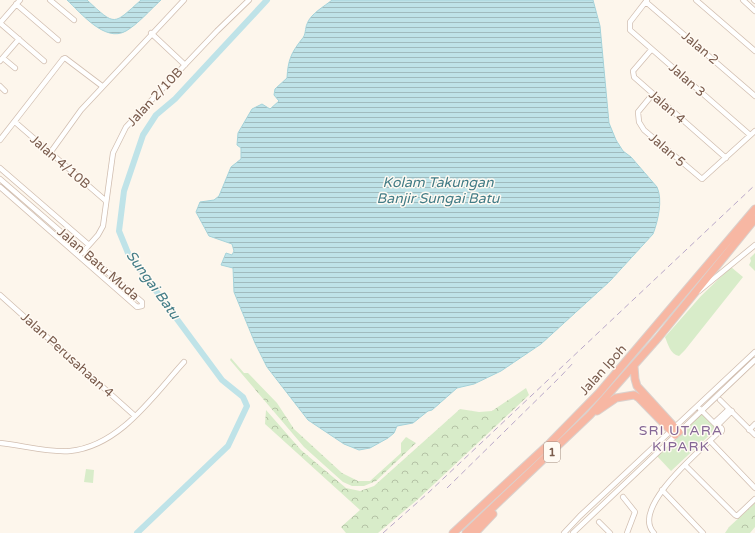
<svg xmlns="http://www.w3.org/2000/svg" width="755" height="533" viewBox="0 0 755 533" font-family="'Varela Round',sans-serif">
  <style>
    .forest { fill: url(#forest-crowns) }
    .park { fill: #d8ecc9 }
    .water { fill: url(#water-rules); stroke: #a5d3da }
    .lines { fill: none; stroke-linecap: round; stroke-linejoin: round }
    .river { stroke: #bfe3e8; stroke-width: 6 }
    .minor-casing { stroke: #d1beb0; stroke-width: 6 }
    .highway-casing { stroke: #dad1cd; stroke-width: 9 }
    .minor { stroke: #fff; stroke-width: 4.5 }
    .highway { stroke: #f7b7a3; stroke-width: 7 }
    .rail { stroke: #b9a8c9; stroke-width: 1; stroke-dasharray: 6 4; stroke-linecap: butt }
    .labels { text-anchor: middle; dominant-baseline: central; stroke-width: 3; stroke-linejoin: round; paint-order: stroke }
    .shield { fill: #fffaf3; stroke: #a28b7f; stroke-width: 1 }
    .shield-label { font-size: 12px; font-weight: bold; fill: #7a5c4d }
    .street-label { font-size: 13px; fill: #7a5c4d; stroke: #fffaf3 }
    .water-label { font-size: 14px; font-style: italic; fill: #437c86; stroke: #fffaf3 }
    .neighbourhood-label { font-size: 14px; letter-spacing: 1px; fill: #846695; stroke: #fffaf3 }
  </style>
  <defs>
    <pattern id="forest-crowns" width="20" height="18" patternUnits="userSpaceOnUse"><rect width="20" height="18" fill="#d8ecc9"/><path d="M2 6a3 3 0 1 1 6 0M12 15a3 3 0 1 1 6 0" fill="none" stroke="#b4c2a5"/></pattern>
    <pattern id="water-rules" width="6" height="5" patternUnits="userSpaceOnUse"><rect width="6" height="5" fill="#bfe3e8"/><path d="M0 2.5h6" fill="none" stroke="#a0bbbe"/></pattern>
  </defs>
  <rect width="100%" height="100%" fill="#fdf6ec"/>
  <!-- forest -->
  <path class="forest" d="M231,358L244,373H248L277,403L294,429L342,473L358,481H370L401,453V443L406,437L416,443L376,481L364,486H352L343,482L304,447L230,360Z
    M526,388L529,395L417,500L378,533H346L341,527L360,510L265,424L266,410L301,450L346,488L360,491L374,486L460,409L479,412L492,411Z
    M755,503V527L750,533H725L729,527Z"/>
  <!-- park -->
  <path class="park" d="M755,253V271L749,265L751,261L750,258Z
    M731,267L743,277L685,350L679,356C670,354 668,344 665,337L701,296Z
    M701,413L716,429L671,471L656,455Z
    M86,469L94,470L93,483L84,482Z"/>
  <!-- water -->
  <path class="water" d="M67,0H87C116,27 113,25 141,0H161C150,10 138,24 126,31C105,43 81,13 67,0Z
    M332,0H593L600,26L609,123L616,140L623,151L631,157L657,187C663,200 658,221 653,234L610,281L541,344L501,371L474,384L457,388L432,410L428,411L413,423L397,426L394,433L388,438L370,448L359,450L344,444L308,420L267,367L255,343L234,292L233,268L221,265L226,253L232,255L234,251L232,244L209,236L196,212L200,202L214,200L219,196L231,167L241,159V148L237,145L238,133L252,109L262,104L270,109L279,101L274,95L275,89L287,78C288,60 291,53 302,39C306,35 305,28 307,24C310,14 325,6 332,0Z"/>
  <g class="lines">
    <!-- river -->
    <path class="river" d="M137,533L228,446L247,406L243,397L222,380L128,253L119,231L124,191L143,135L156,115L175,99L267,0"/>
    <defs>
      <path id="minor" d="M50,0L74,20
        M647,0L630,22V30L750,135
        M696,0L755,51
        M743,0L755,11
        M754,0L755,1
        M646,2L755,96
        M16,4L58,40
        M0,23L44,61
        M0,23L20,0
        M151,33L185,65
        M651,50L633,71L634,77L726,158
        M3,58L15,68
        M0,61L19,39
        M0,86L5,91
        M652,95L638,112L639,122L644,130L702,179L755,131
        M15,122L106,201
        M0,140L63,59L65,58L102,86
        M50,153L81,110L184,0
        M0,168L89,245
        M0,179L142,302V306L137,307L0,187
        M82,253L98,235L103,226L113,153L126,127L217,31L249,0
        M699,291L755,245
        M0,295L135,416
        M720,400L755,435
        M700,409L718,427
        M714,423L729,409
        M717,426L732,411
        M716 430a3 3 0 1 1 6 0a3 3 0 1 1-6 0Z
        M749,430L755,424
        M710,441L755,488
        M0,443C21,445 49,453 70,451C120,446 153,396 184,362
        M685,465L735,515L737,516L755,499
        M662,490L703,533
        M623,497L635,512L627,533
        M599,522L610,533
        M564,533L580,516L755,352
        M573,533L755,360
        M654,533C630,508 701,450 718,433"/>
      <path id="highway" d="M634,366L635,379L637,386L679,432
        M597,411L616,398L634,395L639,398L675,435
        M453,533L550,443L599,393L755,209
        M466,533L590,415L658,338L755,219
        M475,533L493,514"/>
    </defs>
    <!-- minor casing -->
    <use href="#minor" class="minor-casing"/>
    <!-- highway casing -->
    <use href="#highway" class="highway-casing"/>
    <!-- minor -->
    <use href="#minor" class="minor"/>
    <!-- highway -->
    <use href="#highway" class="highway"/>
    <!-- rail -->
    <path class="rail" d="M447,488L561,376L574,362
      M383,533L427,494L755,185"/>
  </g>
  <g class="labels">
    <!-- shield labels -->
    <rect class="shield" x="544" y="442" width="16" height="20" rx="3"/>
    <g class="shield-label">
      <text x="552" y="452">1</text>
    </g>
    <!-- street labels -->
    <g class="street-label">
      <text transform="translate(700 48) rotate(40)">Jalan 2</text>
      <text transform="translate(687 80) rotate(41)">Jalan 3</text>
      <text transform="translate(155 97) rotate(-47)">Jalan 2/10B</text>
      <text transform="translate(667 107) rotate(41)">Jalan 4</text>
      <text transform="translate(667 150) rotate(41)">Jalan 5</text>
      <text transform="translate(60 162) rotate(41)">Jalan 4/10B</text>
      <text transform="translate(98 264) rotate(41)">Jalan Batu Muda</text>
      <text transform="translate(67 355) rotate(42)">Jalan Perusahaan 4</text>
      <text transform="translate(603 370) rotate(-48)">Jalan Ipoh</text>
    </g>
    <!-- water labels -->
    <g class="water-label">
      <text x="438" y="182">Kolam Takungan<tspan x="438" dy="16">Banjir Sungai Batu</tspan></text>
      <text transform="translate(153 285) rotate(54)">Sungai Batu</text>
    </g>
    <!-- neighbourhood labels -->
    <g class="neighbourhood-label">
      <text x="681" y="430">SRI UTARA<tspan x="681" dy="16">KIPARK</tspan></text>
    </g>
  </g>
</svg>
